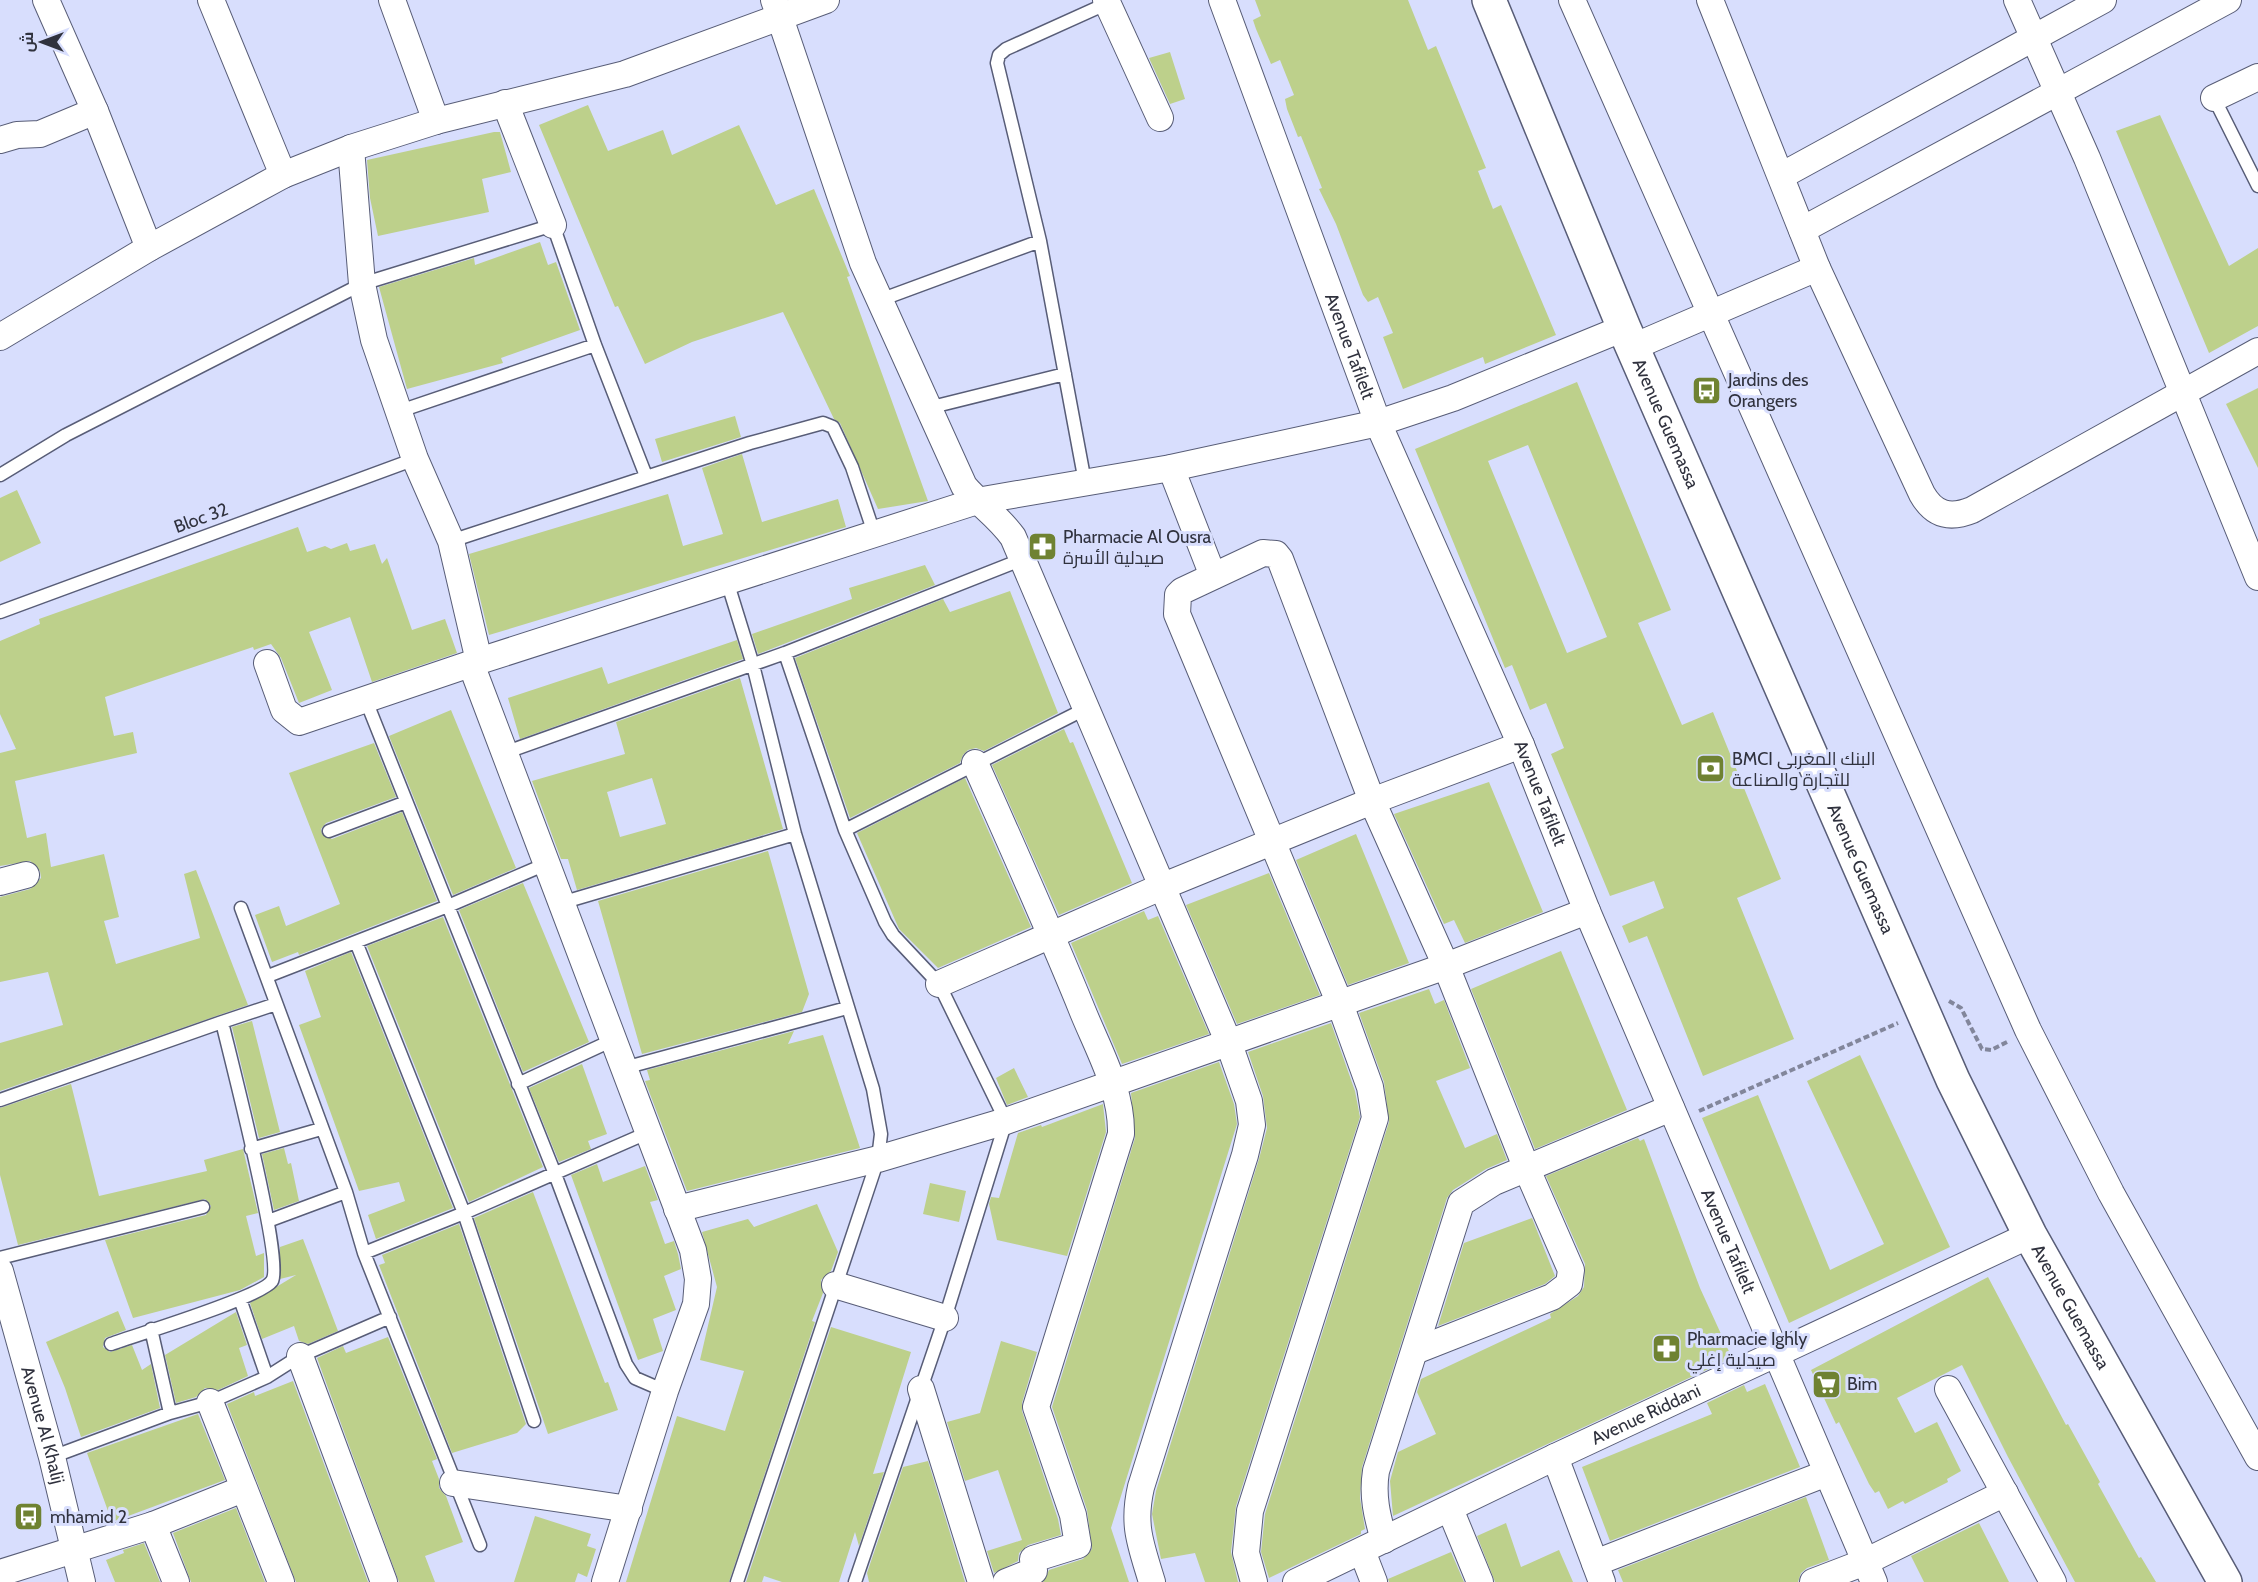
<svg xmlns="http://www.w3.org/2000/svg" width="2258" height="1582" viewBox="0 0 2258 1582" font-family="Cabin,Cairo,sans-serif">
  <style>
    .building { fill: #bdd08b; fill-rule: evenodd }
    .lines { fill: none; stroke-linecap: round; stroke-linejoin: round }
    .service-casing { stroke: #585d77; stroke-width: 15 }
    .minor-casing { stroke: #585d77; stroke-width: 28 }
    .secondary-casing { stroke: #585d77; stroke-width: 36 }
    .path { stroke: #82869b; stroke-width: 4; stroke-dasharray: 6 3; stroke-linecap: butt }
    .service { stroke: #fff; stroke-width: 12 }
    .minor { stroke: #fff; stroke-width: 26 }
    .secondary { stroke: #fff; stroke-width: 33 }
    .labels { text-anchor: middle; dominant-baseline: central; stroke-width: 6; stroke-linejoin: round; paint-order: stroke }
    .street-label { font-size: 18px; fill: #30323e; stroke: #d8defd }
    .poi-label { font-size: 18px; fill: #30323e; stroke: #d8defd; text-anchor: start }
  </style>
  <rect width="100%" height="100%" fill="#d8defd"/>
  <!-- building -->
  <path class="building" d="M1255,0H1408L1428,50L1436,46L1486,168L1478,171L1493,209L1501,205L1556,335L1485,364L1483,357L1403,389L1383,337L1393,333L1378,297L1368,302L1363,295L1336,224L1319,189L1322,188L1301,136L1298,137L1287,109L1285,99L1294,95L1280,60L1271,64L1256,29L1253,20L1261,16Z
    M1170,52L1185,99L1170,104L1149,58Z
    M588,105L608,151L663,130L672,155L739,125L776,205L814,189L850,276L847,277L928,501L878,509L840,423L834,419L783,312L692,342L645,364L618,306L615,307L539,125Z
    M2160,115L2229,266L2258,248V326L2209,353L2116,131Z
    M494,132H500L511,172L482,179L489,212L378,236L370,198L367,160Z
    M540,242L548,265L556,262L580,330L501,358L503,363L407,389L379,287L474,258L475,265Z
    M1577,382L1671,610L1638,623L1682,725L1713,712L1781,879L1737,898L1794,1039L1703,1076L1647,936L1629,943L1622,926L1664,908L1654,881L1610,896L1551,754L1564,748L1546,703L1530,710L1512,665L1505,668L1415,449ZM1528,445L1607,637L1567,653L1488,461Z
    M2258,388V468L2226,404Z
    M735,416L741,437L662,462L655,439Z
    M742,454L762,522L838,499L846,527L489,635L469,554L668,494L683,546L723,534L702,468Z
    M17,490L41,543L0,562V498Z
    M298,527L307,552L325,546L331,549L347,543L350,551L375,544L382,564L387,558L412,630L445,619L457,653L372,682L350,617L309,632L332,690L299,703L281,658L271,644L254,650L253,647L105,697L114,736L133,732L137,753L15,781L27,838L46,833L51,867L104,854L119,917L104,921L116,964L200,938L184,874L196,870L248,1005L0,1091V1043L63,1025L48,972L0,982V897L30,889L41,878L40,871L30,861L0,866V753L16,749L0,714V641L40,624L39,619Z
    M925,565L935,585L758,654L752,634L852,599L849,588Z
    M1010,591L1058,713L984,751L976,748L968,750L963,755L960,763L850,818L795,658L943,599L950,612Z
    M737,640L743,659L520,739L508,698L602,667L608,684Z
    M740,678L783,829L577,890L568,859H561L532,781L625,754L616,722ZM652,778L666,824L620,837L607,792Z
    M451,710L516,868L453,895L389,736Z
    M1064,729L1070,743L1073,742L1132,883L1059,915L992,765Z
    M374,743L396,797L326,823L321,829L322,834L332,839L402,812L437,901L299,955L298,952L272,962L255,915L279,906L286,926L340,904L289,773Z
    M965,778L1031,927L938,968L899,929L857,833Z
    M1489,782L1543,912L1465,943L1454,920L1444,924L1394,814Z
    M1356,834L1409,963L1348,985L1296,860Z
    M768,851L809,994L802,1012L642,1054L598,901Z
    M1269,873L1320,995L1237,1024L1186,905Z
    M523,883L589,1042L523,1072L459,910Z
    M1144,911L1148,920L1158,916L1209,1034L1122,1064L1071,943Z
    M443,917L543,1167L469,1202L367,946Z
    M1561,951L1627,1110L1535,1149L1471,989Z
    M351,952L453,1208L376,1239L368,1215L405,1201L399,1182L359,1191L299,1025L321,1017L305,971Z
    M1429,989L1435,1004L1444,1000L1470,1068L1436,1081L1465,1148L1497,1134L1507,1160L1486,1169L1453,1190L1447,1198L1362,1467L1360,1498L1365,1529L1361,1531V1534L1269,1578L1261,1552L1265,1514L1389,1122L1384,1082L1359,1013Z
    M252,1021L280,1132L259,1138L232,1027Z
    M1331,1023L1355,1091L1360,1117L1236,1506L1231,1552L1238,1582H1205L1195,1553L1161,1559L1152,1514L1156,1491L1259,1159L1267,1128L1263,1096L1248,1052Z
    M794,1031L788,1044L823,1035L860,1148L687,1191L645,1081L650,1080L647,1070Z
    M1860,1055L1950,1247L1789,1323L1702,1118L1758,1095L1830,1270L1884,1244L1807,1081Z
    M1219,1062L1234,1104L1237,1124L1111,1528L1129,1582H1043L1049,1570L1083,1559L1092,1549L1087,1510L1052,1407L1135,1138L1131,1093Z
    M582,1064L607,1134L588,1141L591,1149L559,1162L529,1088Z
    M1014,1068L1028,1097L1007,1105L996,1078Z
    M71,1084L99,1196L207,1171L204,1160L243,1149L258,1213L246,1216L256,1256L264,1253V1277L240,1290L133,1318L105,1240L206,1215L211,1206L205,1199L18,1245L0,1175V1108Z
    M1103,1104L1106,1132L1067,1256L997,1240L989,1204L991,1197L999,1198L1018,1133L1041,1125L1042,1127Z
    M1638,1138L1640,1141L1644,1139L1700,1288L1732,1358L1393,1516L1390,1481L1398,1452L1436,1434L1417,1392L1421,1379L1551,1318L1550,1314L1578,1296L1584,1287L1585,1264L1546,1176Z
    M284,1148L288,1164L291,1163L299,1201L274,1210L262,1154Z
    M597,1164L603,1182L645,1166L658,1200L650,1202L665,1244L674,1241L678,1254L681,1269L664,1276L676,1310L653,1319L663,1351L638,1360L571,1175Z
    M930,1183L966,1191L959,1222L923,1214Z
    M533,1192L605,1383L608,1382L618,1410L548,1434L474,1218Z
    M817,1204L838,1252L831,1271L821,1280L823,1293L812,1321L815,1322L729,1582H626L677,1416L725,1431L744,1371L700,1360L717,1287L702,1232L748,1219L754,1227Z
    M1532,1218L1555,1276L1545,1284L1438,1326L1464,1243Z
    M459,1224L526,1424L517,1433L452,1453L379,1265L385,1263L382,1255Z
    M303,1239L338,1331L308,1344L299,1341L294,1326L262,1339L250,1303L296,1275L280,1279V1247Z
    M1988,1277L2066,1425L2068,1424L2100,1482L2098,1484L2139,1558L2141,1557L2156,1582H2075L2008,1457L1962,1365L1897,1398L1915,1433L1937,1422L1961,1471L1947,1479L1948,1482L1905,1504L1903,1501L1888,1509L1879,1491L1875,1493L1869,1484L1839,1422L1836,1424L1811,1370Z
    M118,1311L126,1330L105,1338L103,1347L110,1352L132,1345L142,1370L151,1364L160,1408L81,1437L65,1388L46,1342Z
    M236,1312L247,1345L239,1348L248,1376L218,1390L205,1388L196,1397L176,1403L165,1355Z
    M831,1327L911,1352L873,1474L884,1472L859,1546L855,1532L839,1582H782L764,1576L762,1582H746Z
    M388,1337L437,1459L432,1461L439,1479V1488L446,1496L463,1542L425,1556L435,1582H399L317,1358L343,1346L346,1353Z
    M1001,1341L1037,1352L1022,1403V1411L1058,1519L1061,1535L1028,1545L1019,1553L1018,1561L994,1573L987,1551L1022,1540L998,1470L965,1481L947,1422L980,1413Z
    M293,1381L368,1582H296L227,1404L254,1392L255,1396Z
    M1765,1384L1800,1467L1610,1541L1582,1467L1712,1414L1707,1403L1744,1385L1747,1392Z
    M198,1414L225,1480L112,1522L87,1453Z
    M928,1461L965,1582H869L867,1573L903,1467Z
    M1806,1497L1829,1560L1807,1568L1801,1573L1798,1582H1623L1618,1570Z
    M236,1508L265,1582H191L173,1533Z
    M535,1516L591,1534L587,1546L596,1549L587,1577L578,1573L575,1582H514Z
    M1506,1523L1521,1567L1559,1550L1573,1582H1495L1477,1536Z
    M1979,1523L2009,1582H1924L1911,1556Z
    M144,1543L160,1582H115L106,1560L124,1553L123,1550Z
    M1451,1552L1464,1582H1389L1388,1579Z"/>
  <g class="lines">
    <defs>
      <path id="service" d="M2214,98L2258,186
        M880,300L1040,241
        M928,408L1065,374
        M397,412L595,345
        M0,475L66,435L362,284L553,225L595,345L646,476
        M1085,482L1040,241L997,63L999,55L1006,49L1108,3
        M451,541L750,443L823,423L833,427L852,467L874,533
        M727,581L753,665L795,834L873,1089L881,1134L878,1159L737,1582
        M0,612L415,459
        M785,653L845,830L885,922L893,935L939,984L1006,1121L945,1318L855,1582
        M365,698L555,1174L626,1364L635,1378L665,1391
        M504,753L785,653L1023,559
        M845,830L1085,709
        M329,831L406,802
        M561,903L795,834
        M241,908L346,1192L364,1253L480,1545
        M356,942L464,1213L534,1421
        M268,976L448,906L546,864
        M624,1068L847,1008
        M518,1084L613,1040
        M0,1100L222,1022
        M251,1149L321,1129
        M268,1221L346,1192
        M364,1253L464,1213L647,1133
        M0,1258L203,1207
        M240,1299L267,1377
        M151,1329L170,1413
        M111,1344C138,1334 260,1298 272,1281C284,1263 230,1056 222,1022L276,1004
        M52,1457L170,1413L210,1402L267,1377L300,1356L390,1317"/>
      <g id="minor">
        <path d="M46,0L95,111L149,248"/>
        <path d="M211,0L283,175"/>
        <path d="M392,0L436,121"/>
        <path d="M774,0L863,263L964,486C979,504 998,516 1013,537L1228,1041L1249,1101L1252,1125L1245,1155L1141,1487C1132,1526 1141,1545 1152,1582"/>
        <path d="M1106,0L1160,118"/>
        <path id="s1" d="M1222,0L1378,423L1521,745L1587,911L1874,1582"/>
        <path d="M1572,0L2028,1030L2111,1193L2258,1457"/>
        <path d="M1710,0L1817,268"/>
        <path d="M2017,0L2087,158L2258,577"/>
        <path d="M2214,98L2258,77"/>
        <path d="M505,103L553,225"/>
        <path d="M0,140L17,135L40,134L95,111"/>
        <path d="M351,148L362,284L374,340L415,459L451,541L479,661"/>
        <path d="M1781,176L2103,0"/>
        <path d="M1802,230L2228,0"/>
        <path d="M0,337L149,248L283,175L351,148L436,121L625,74L826,0"/>
        <path d="M1633,347L1817,268L1922,494C1934,515 1950,519 1972,510L2258,351"/>
        <path d="M1171,468L1213,576"/>
        <path d="M267,663L284,710L299,722L479,661L977,501L1171,468L1378,423L1453,398L1624,328"/>
        <path d="M471,664L693,1250L698,1279L696,1304L665,1391L605,1582"/>
        <path d="M975,763C1012,846 1049,928 1083,1012C1099,1051 1122,1091 1121,1134L1036,1407L1073,1515L1078,1545L1033,1559L1034,1571L1006,1582"/>
        <path d="M0,882L26,875"/>
        <path d="M939,984L1161,887L1372,801L1521,745"/>
        <path d="M677,1209L878,1159L1006,1121L1446,966L1587,911"/>
        <path id="s2" d="M0,1271L52,1457L82,1582"/>
        <path d="M835,1285L945,1318"/>
        <path d="M300,1356L384,1582"/>
        <path d="M921,1389L981,1582"/>
        <path d="M1948,1389L2053,1582"/>
        <path d="M210,1402L281,1582"/>
        <path d="M1555,1457L1602,1582"/>
        <path d="M453,1483L629,1509"/>
        <path d="M1450,1509L1480,1582"/>
        <path d="M153,1525L176,1582"/>
        <path d="M1384,1540C1377,1516 1372,1496 1376,1471L1461,1203L1494,1182L1671,1108"/>
        <path d="M1362,1551L1374,1582"/>
        <path d="M1595,1563L1827,1473"/>
        <path d="M0,1573L153,1525L243,1489"/>
        <path d="M1254,1582L1246,1553L1250,1511L1375,1118L1370,1087L1340,1004L1177,614L1178,595L1182,591L1263,553L1276,554L1280,559L1372,801L1446,966L1526,1167L1571,1270L1569,1284L1552,1297L1415,1351"/>
        <path id="s3" d="M1296,1582L1555,1457L2030,1235"/>
        <path d="M1813,1582L1865,1562L2005,1493"/>
      </g>
      <g id="secondary">
        <path id="s4" d="M1489,0L1624,328L1953,1080L2030,1235L2225,1582"/>
      </g>
    </defs>
    <!-- service casing -->
    <use href="#service" class="service-casing"/>
    <!-- minor casing -->
    <use href="#minor" class="minor-casing"/>
    <!-- secondary casing -->
    <use href="#secondary" class="secondary-casing"/>
    <!-- path -->
    <path class="path" d="M1949,1001L1961,1008L1982,1049L1991,1050L2007,1042
      M1699,1111L1898,1023"/>
    <!-- service -->
    <use href="#service" class="service"/>
    <!-- minor -->
    <use href="#minor" class="minor"/>
    <!-- secondary -->
    <use href="#secondary" class="secondary"/>
  </g>
  <!-- icons -->
  <defs>
    <symbol id="bus-square" viewBox="-11 -11 22 22"><rect x="-9" y="-9" width="18" height="18" rx="4" fill="#6f8232" stroke="#d8defd"/><path d="M-5-6H5V4H4V6H2V4H-2V6H-4V4H-5ZM-3.5-4V0h7V-4ZM-3.5 1.2v1.5H-2V1.2ZM2 1.2v1.5H3.5V1.2Z" fill="#fff"/></symbol>
    <symbol id="pharmacy-square" viewBox="-11 -11 22 22"><rect x="-9" y="-9" width="18" height="18" rx="4" fill="#6f8232" stroke="#d8defd"/><path d="M-2-6h4v4h4v4h-4v4h-4v-4h-4v-4h4Z" fill="#fff"/></symbol>
    <symbol id="bank-square" viewBox="-11 -11 22 22"><rect x="-9" y="-9" width="18" height="18" rx="4" fill="#6f8232" stroke="#d8defd"/><path d="M-6-4H6V4H-6ZM0-2.3a2.3 2.3 0 1 0 0 4.6a2.3 2.3 0 1 0 0-4.6Z" fill="#fff"/></symbol>
    <symbol id="supermarket-square" viewBox="-11 -11 22 22"><rect x="-9" y="-9" width="18" height="18" rx="4" fill="#6f8232" stroke="#d8defd"/><path d="M-6-5.5h2.5l.6 2H6L4.5 2H-2.5L-4.4-4H-6ZM-1.5 3.2a1.3 1.3 0 1 0 .1 0ZM3 3.2a1.3 1.3 0 1 0 .1 0Z" fill="#fff"/></symbol>
  </defs>
  <g fill-rule="evenodd">
    <use href="#bus-square" x="1690" y="374" width="33" height="33"/>
    <use href="#pharmacy-square" x="1026" y="530" width="33" height="33"/>
    <use href="#bank-square" x="1694" y="752" width="33" height="33"/>
    <use href="#pharmacy-square" x="1650" y="1332" width="33" height="33"/>
    <use href="#supermarket-square" x="1810" y="1368" width="33" height="33"/>
    <use href="#bus-square" x="12" y="1500" width="33" height="33"/>
  </g>
  <g class="labels">
    <!-- street labels -->
    <g class="street-label">
      <text stroke="none"><textPath href="#s1" startOffset="369">Avenue Tafilelt</textPath></text>
      <text stroke="none"><textPath href="#s4" startOffset="459">Avenue Guemassa</textPath></text>
      <text transform="translate(201 518) rotate(-20)">Bloc 32</text>
      <text stroke="none"><textPath href="#s1" startOffset="855">Avenue Tafilelt</textPath></text>
      <text stroke="none"><textPath href="#s4" startOffset="945">Avenue Guemassa</textPath></text>
      <text stroke="none"><textPath href="#s1" startOffset="1341">Avenue Tafilelt</textPath></text>
      <text stroke="none"><textPath href="#s4" startOffset="1431">Avenue Guemassa</textPath></text>
      <text stroke="none"><textPath href="#s3" startOffset="388">Avenue Riddani</textPath></text>
      <text stroke="none"><textPath href="#s2" startOffset="160">Avenue Al Khalij</textPath></text>
    </g>
    <!-- poi labels -->
    <g class="poi-label">
      <text x="1728" y="380">Jardins des<tspan x="1728" dy="21">Orangers</tspan></text>
      <text x="1063" y="537">Pharmacie Al Ousra<tspan x="1063" dy="21">صيدلية الأسرة</tspan></text>
      <text x="1732" y="759">BMCI البنك المغربي<tspan x="1732" dy="21">للتجارة والصناعة</tspan></text>
      <text x="1687" y="1339">Pharmacie Ighly<tspan x="1687" dy="21">صيدلية إغلي</tspan></text>
      <text x="1847" y="1384">Bim</text>
      <text x="50" y="1517">mhamid 2</text>
    </g>
  </g>
  <!-- north arrow -->
  <g transform="translate(42 42) rotate(270)" stroke="#d8defd" stroke-width="4.5" paint-order="stroke">
  <path d="M0-4.5L10 22L0 15L-10 22Z" fill="#30323e"/>
  <text y="-9" font-size="16" font-weight="bold" text-anchor="middle" fill="#30323e">ش</text>
  </g>
</svg>
